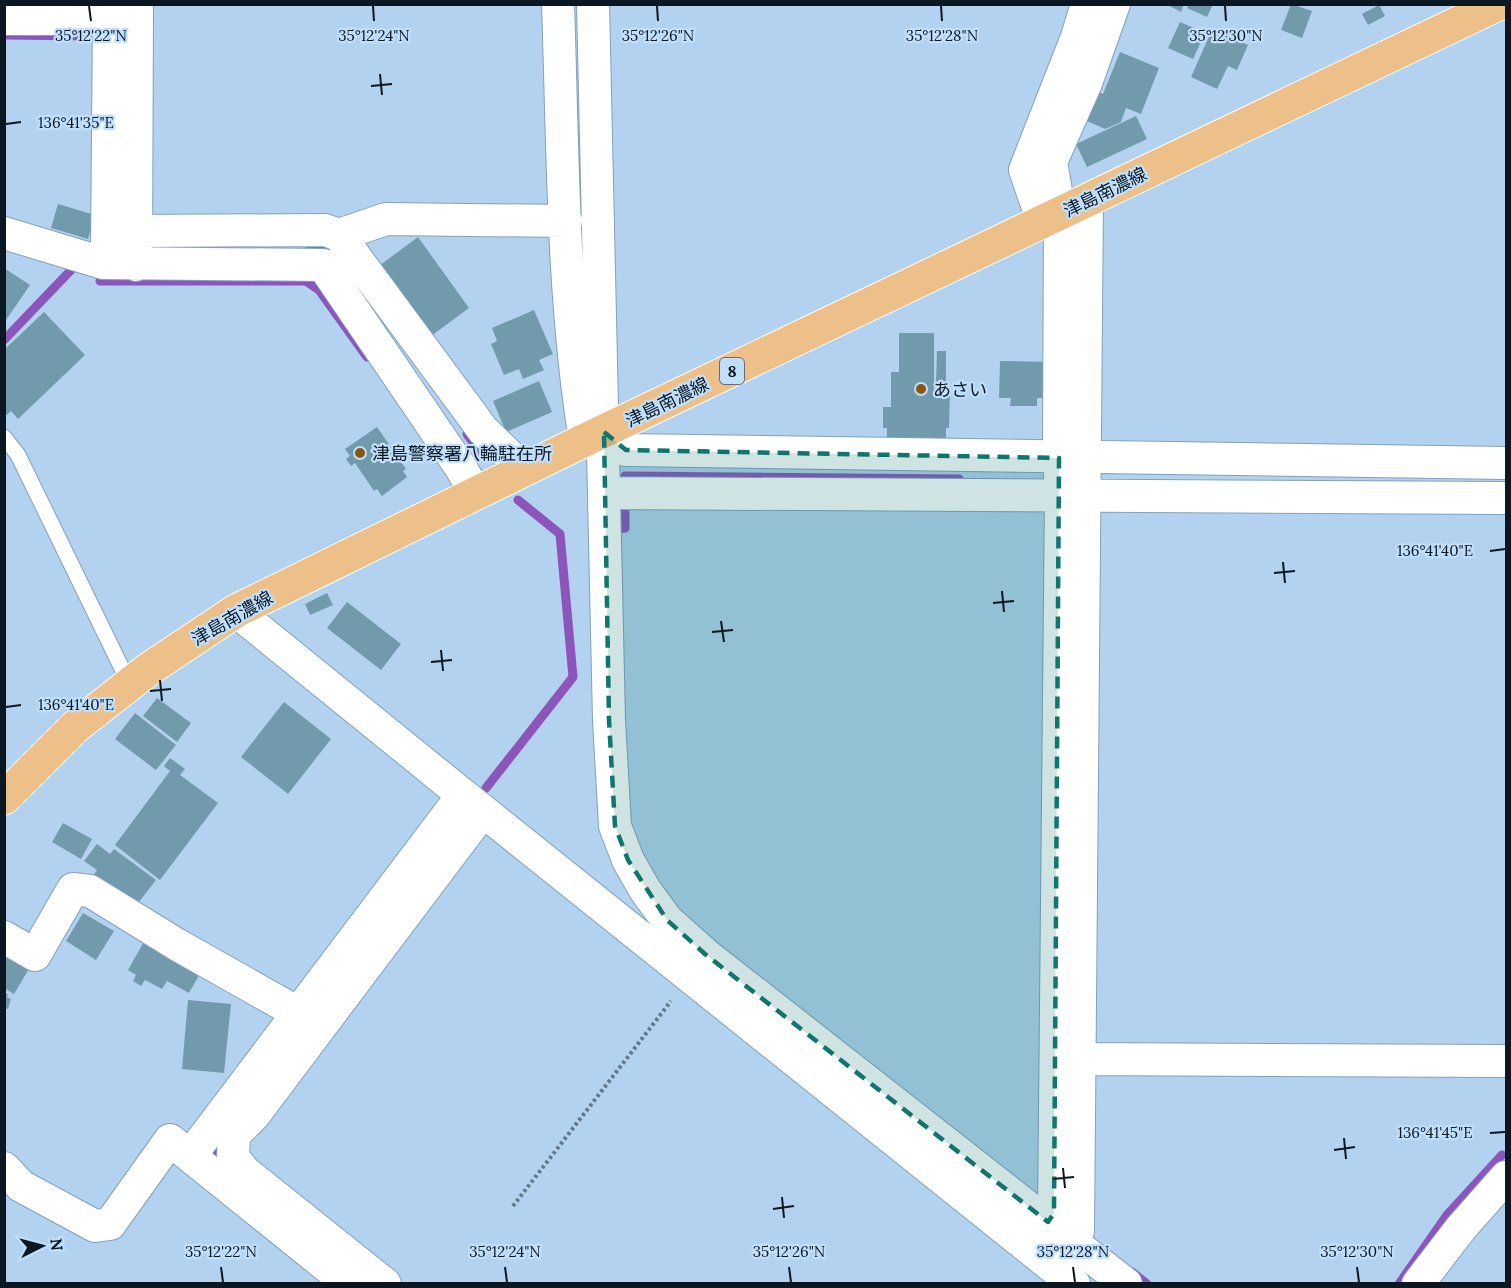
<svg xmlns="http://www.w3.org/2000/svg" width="1511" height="1288" viewBox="0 0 1511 1288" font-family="Lora,'Noto Sans JP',serif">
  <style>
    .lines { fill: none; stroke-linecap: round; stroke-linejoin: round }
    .stream { stroke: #8c55bb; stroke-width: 9 }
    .building { fill: #719bad }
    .lane-casing { stroke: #83a1bc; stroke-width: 17 }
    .street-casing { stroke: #83a1bc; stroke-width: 34 }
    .primary-casing { stroke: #fff; stroke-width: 35 }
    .path { stroke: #62778b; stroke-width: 4; stroke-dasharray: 3 3; stroke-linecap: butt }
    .lane { stroke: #fff; stroke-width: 15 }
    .street { stroke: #fff; stroke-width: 32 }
    .primary { stroke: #eec089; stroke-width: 33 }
    .marked { fill: #0f766e; fill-opacity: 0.2; stroke: #0f766e; stroke-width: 4.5; stroke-dasharray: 12 8; stroke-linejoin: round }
    .ticks { fill: none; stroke: #0b1721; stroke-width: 2 }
    .poi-dot { fill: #8d560a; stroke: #bfdffc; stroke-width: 2 }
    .labels { text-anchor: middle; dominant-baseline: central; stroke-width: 4.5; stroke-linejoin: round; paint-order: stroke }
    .shield { fill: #bfdffc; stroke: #415363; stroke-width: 1.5 }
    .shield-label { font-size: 16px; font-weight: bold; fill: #0b1721 }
    .street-label { font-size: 18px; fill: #0b1721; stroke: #bfdffc }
    .poi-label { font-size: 18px; fill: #0b1721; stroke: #bfdffc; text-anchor: start }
    .ticks-label { font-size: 15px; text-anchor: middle; fill: #0b1721; stroke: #bfdffc; stroke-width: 4.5; stroke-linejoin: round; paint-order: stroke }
  </style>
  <rect width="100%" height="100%" fill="#b3d2ef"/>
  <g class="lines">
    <!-- stream -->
    <path class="stream" d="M4,35L94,36
      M309,245C321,246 331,248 338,258
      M100,281H306L319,290L367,357
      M4,340L72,269
      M467,434L481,454
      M625,476L959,479
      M617,529L625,528V508
      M486,788L573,677L560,534L518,500
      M217,1161L210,1156L224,1137
      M1132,1272L1147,1284
      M1399,1284L1447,1215L1502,1155"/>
  </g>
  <!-- building -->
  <path class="building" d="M1166,4H1184L1181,12Z
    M1189,4H1213L1207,17L1187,8Z
    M1291,4L1312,11L1302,38L1281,30Z
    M1379,5L1385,16L1368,25L1362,14Z
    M1180,22L1205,33L1193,59L1168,48Z
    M1211,32L1220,36L1222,33L1248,45L1237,70L1228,66L1217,89L1191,77Z
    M1120,52L1159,68L1141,114L1126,108L1121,122L1105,129L1087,121L1099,92L1103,94Z
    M1136,116L1147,139L1087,167L1076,144Z
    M58,204L95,215L88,239L51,228Z
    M418,237L469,308L427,339L376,268Z
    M4,268L30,285L4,323Z
    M534,310L553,354L539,360L544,370L523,379L519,369L504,375L491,344L497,341L492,328Z
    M44,312L85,355L18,419L11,411L7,415L4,412V350Z
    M899,333H934V391H950L949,428H946V439L887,442V428H883V407H891V372H899Z
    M937,351H946V383H936Z
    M1000,361L1050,362V398H1037V406H1010L1011,398H999Z
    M539,381L552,412L506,432L493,401Z
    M377,427L406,469L403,471L407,477L382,496L377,489L374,491L355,463L351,466L346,459L350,456L345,449Z
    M327,593L333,605L310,615L305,604Z
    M347,602L401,644L381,670L327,628Z
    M157,698L191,723L177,742L143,716Z
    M284,702L331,739L288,794L241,757Z
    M135,713L176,745L156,770L115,739Z
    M170,758L185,769L180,775L218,803L160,880L115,845L170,771L164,766Z
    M63,823L92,839L81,859L52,842Z
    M97,844L110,854L114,849L156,880L135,907L93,876L97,870L84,861Z
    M83,913L114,931L96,960L66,941Z
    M146,938L202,970L189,993L167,981L162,989L145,980L141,986L133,981L136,975L128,970Z
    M4,945L33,962L14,994L4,988Z
    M4,993L8,994L7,997L11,999L8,1009L4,1008Z
    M188,1000L231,1004L224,1073L182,1069Z"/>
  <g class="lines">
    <defs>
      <path id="lane" d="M4,437L18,455L130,685"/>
      <path id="street" d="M558,4C563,149 562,297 585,440
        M593,4L609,720L615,826L628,860L645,890L667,920L705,954L1126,1284
        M4,19H130
        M1043,222L1025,170L1077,37L1087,4
        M136,231L325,230L339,235
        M4,233L103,263L323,265L461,468L476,494
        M103,263L107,247L109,19
        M136,265L137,4
        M604,432L626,450L1506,463
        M524,470L483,430L339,235L386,219L566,221
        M605,493L1506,498
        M236,611L463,795L1074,1284
        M4,937L35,955L73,889L90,891L176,944L298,1013
        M1080,1059L1506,1061
        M190,1156L463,795
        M4,1168L21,1186L95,1226L110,1224L170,1140L349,1284
        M1048,1222L1054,1213L1061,494L1059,458L1060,214L1051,162L1086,83L1114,4
        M1072,1241L1078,1231L1087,201
        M385,1284L245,1172L233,1157L234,1135L254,1115L483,811
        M1418,1284L1461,1228L1506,1177"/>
      <path id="primary" d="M4,798L75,727L149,669L236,611L585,440L1498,4"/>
    </defs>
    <!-- lane casing -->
    <use href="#lane" class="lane-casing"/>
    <!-- street casing -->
    <use href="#street" class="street-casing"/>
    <!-- primary casing -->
    <use href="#primary" class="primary-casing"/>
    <!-- path -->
    <path class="path" d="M513,1206L671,1001"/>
    <!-- lane -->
    <use href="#lane" class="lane"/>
    <!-- street -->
    <use href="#street" class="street"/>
    <!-- primary -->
    <use href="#primary" class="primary"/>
  </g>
  <!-- marked area -->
  <path class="marked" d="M604,432L626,450L1059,458L1054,1213L1048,1222L705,954L667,920L628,860L615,826L609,720Z"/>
  <!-- ticks -->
  <path class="ticks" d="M89,6L91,21M373,6L374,21M657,6L658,21M941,6L942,21M1225,6L1226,21M380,74L382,95M371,86L392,84M6,124L21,122M1490,551L1505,549M1283,562L1285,583M1274,573L1295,571M1002,591L1004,612M993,603L1014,601M721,621L724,642M712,632L733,630M441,650L443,671M431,662L452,660M160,680L162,701M150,691L171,689M6,707L21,705M1490,1133L1505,1132M1344,1138L1346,1159M1334,1150L1355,1147M1063,1168L1065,1188M1053,1179L1074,1177M782,1197L784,1218M773,1209L794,1206M221,1267L223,1282M505,1267L507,1282M789,1267L791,1282M1073,1267L1075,1282M1357,1267L1359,1282"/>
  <!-- markers -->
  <g class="poi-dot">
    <circle cx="921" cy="389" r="6"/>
    <circle cx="360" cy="453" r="6"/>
  </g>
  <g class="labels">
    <!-- shield labels -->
    <rect class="shield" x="720" y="358" width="24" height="26" rx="4.5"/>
    <g class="shield-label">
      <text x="732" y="371">8</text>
    </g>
    <!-- street labels -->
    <g class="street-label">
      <text transform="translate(1105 192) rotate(-26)">津島南濃線</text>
      <text transform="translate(667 402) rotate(-26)">津島南濃線</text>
      <text transform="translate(232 618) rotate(-30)">津島南濃線</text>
    </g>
    <!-- poi labels -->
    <g class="poi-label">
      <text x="933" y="389">あさい</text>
      <text x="372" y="453">津島警察署八輪駐在所</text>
    </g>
  </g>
  <g class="ticks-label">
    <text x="91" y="41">35°12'22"N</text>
    <text x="374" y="41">35°12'24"N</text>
    <text x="658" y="41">35°12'26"N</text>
    <text x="942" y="41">35°12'28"N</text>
    <text x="1226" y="41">35°12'30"N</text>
    <text x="76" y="128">136°41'35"E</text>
    <text x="1435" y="556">136°41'40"E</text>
    <text x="76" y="710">136°41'40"E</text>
    <text x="1435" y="1138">136°41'45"E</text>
    <text x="221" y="1257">35°12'22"N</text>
    <text x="505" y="1257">35°12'24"N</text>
    <text x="789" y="1257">35°12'26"N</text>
    <text x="1073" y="1257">35°12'28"N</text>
    <text x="1357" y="1257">35°12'30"N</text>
  </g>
  <!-- border -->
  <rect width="1511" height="1288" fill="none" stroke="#0b1721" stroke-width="12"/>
  <!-- north arrow -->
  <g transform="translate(42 1246) rotate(84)" stroke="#bfdffc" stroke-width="4.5" paint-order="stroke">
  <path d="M0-4.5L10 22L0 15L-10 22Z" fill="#0b1721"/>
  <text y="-9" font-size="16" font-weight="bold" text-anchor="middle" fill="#0b1721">N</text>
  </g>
</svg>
